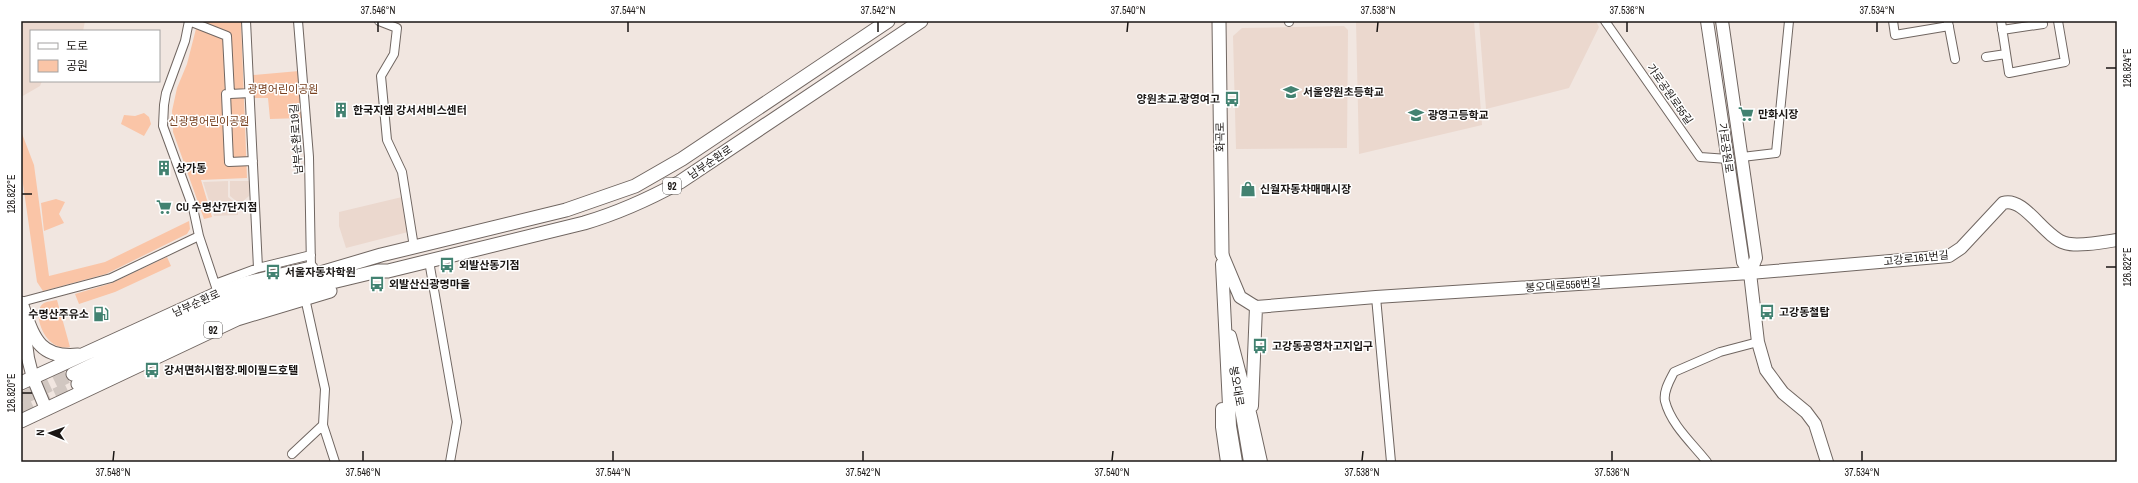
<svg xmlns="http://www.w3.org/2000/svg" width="2138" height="483" viewBox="0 0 2138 483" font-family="'Archivo Narrow','Noto Sans KR',sans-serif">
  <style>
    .built { fill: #ebd8ce }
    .green { fill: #fac5a7 }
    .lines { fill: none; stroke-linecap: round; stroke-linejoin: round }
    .primary-tunnel { stroke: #d1c7c1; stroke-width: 13; stroke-dasharray: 13 6; stroke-linecap: butt }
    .street-casing { stroke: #706661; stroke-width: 10 }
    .secondary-casing { stroke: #706661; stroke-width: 14 }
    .primary-casing { stroke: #706661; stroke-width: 15 }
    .street { stroke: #fff; stroke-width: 8 }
    .secondary { stroke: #fff; stroke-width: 12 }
    .primary { stroke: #fff; stroke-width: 13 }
    .ticks { fill: none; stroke: #1a1614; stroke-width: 1.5 }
    .labels { text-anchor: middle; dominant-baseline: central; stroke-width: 3; stroke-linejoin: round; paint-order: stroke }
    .shield { fill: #fff; stroke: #5f5c5a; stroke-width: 1 }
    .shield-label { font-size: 10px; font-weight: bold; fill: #1a1614 }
    .park-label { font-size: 11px; fill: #784120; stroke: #fff }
    .poi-label { font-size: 11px; font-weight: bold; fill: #1a1614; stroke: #fff; text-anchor: start }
    .street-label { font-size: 11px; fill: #1a1614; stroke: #fff }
    .neatline { fill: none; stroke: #1a1614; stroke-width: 1.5 }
    .ticks-label { font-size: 10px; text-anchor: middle; fill: #1a1614 }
  </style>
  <rect width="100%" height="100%" fill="#f1e6e0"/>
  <!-- built -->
  <path class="built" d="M21,21H85L83,31H31V81H42L40,86L21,97Z
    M1356,21H1474L1482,125L1359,154Z
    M1479,21H1596L1599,27L1569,88L1486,109Z
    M1344,26L1348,30L1347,148L1236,149L1233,36L1242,28Z
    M228,181V197L238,205V215L214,216L203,182Z
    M230,181H249V196L240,204L230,196Z
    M402,197L408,232L346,248L339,226V212Z"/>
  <!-- green -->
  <path class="green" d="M198,21H241L247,178L201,180L212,217L204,219L173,132L172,111L177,88L187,64Z
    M299,71L302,118L270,119L268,98H254L253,75Z
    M144,113L149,117L151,124L144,136L121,124L124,115L135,116Z
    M21,131L34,165L49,276L105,262L189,221L190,229L187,234L106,274L43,291L37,282L21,170Z
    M56,199L65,202L59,214L64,223L44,231L41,203Z
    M167,257L171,266L115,292L79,304L75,294L112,283Z
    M57,300L70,347C45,353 30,311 44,303C48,301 53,301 57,300Z"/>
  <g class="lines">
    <!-- primary-tunnel -->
    <path class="primary-tunnel" d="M21,399L73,374
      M21,411L78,384"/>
    <defs>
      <path id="street" d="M189,21L185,41L166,93L164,105L163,126L193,208L199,236L218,293
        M189,21L227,36L230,94L250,93
        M246,21L258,268
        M298,21L309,157L311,268
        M379,21L397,28L394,54L381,76L387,140L402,172L414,247
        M1289,21V22
        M1605,21L1700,157L1728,159
        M1893,21L1895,35L1949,26
        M2001,21L2009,73L2065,62L2058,21
        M1948,22L1955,59
        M2002,30L2043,24
        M1986,57L2006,54
        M230,94H226L229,162L253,161
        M1742,157L1776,153L1789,21
        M429,261L457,422L450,462
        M215,284L258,268L311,255
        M1376,297L1391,462
        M21,302L111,278L199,236
        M323,425L335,462
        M292,454L323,425L325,389L305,298
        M1707,462C1693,444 1671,425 1665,401C1663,391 1670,380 1674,372L1720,352L1758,342"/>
      <path id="secondary" d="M1707,21L1743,262L1750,273L1758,342L1766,370L1783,393L1806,412L1815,424L1827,462
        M1722,21L1756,258L1750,273
        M1222,254L1240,297L1256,307L1376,297L1750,273L1949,256L1961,248L2003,203C2024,196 2044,237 2065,243C2077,247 2104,242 2117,240
        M1222,264L1230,426L1236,462
        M22,314L28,358L33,378L46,409
        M1230,336L1251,417L1261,462
        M1239,397L1250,462
        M1252,406L1256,307
        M1222,409V427L1227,462"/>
      <path id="primary" d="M1219,21L1222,254
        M21,303C33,335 37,359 78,355
        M73,374L201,313L246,295L381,255L566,210L635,186L682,159L888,21
        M21,383L218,293L246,283L311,268
        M78,384L220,316L245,306L274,296L378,271H388L584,223C618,213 649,199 680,182L921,21
        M21,421L237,319L330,291"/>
    </defs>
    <!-- street casing -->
    <use href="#street" class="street-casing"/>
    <!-- secondary casing -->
    <use href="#secondary" class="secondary-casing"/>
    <!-- primary casing -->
    <use href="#primary" class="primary-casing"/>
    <!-- street -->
    <use href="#street" class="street"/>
    <!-- secondary -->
    <use href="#secondary" class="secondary"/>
    <!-- primary -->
    <use href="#primary" class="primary"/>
  </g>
  <!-- ticks -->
  <path class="ticks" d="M378,32V22M628,32V22M878,32V22M1127,32L1128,22M1377,32L1378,22M1627,32V22M1877,32V22M2106,68H2116M22,194H32M2106,267H2116M22,393H32M113,461L114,451M363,461V451M613,461V451M863,461V451M1112,461L1113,451M1362,461L1363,451M1612,461V451M1862,461V451"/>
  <!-- icons -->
  <defs>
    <symbol id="school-bare" viewBox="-9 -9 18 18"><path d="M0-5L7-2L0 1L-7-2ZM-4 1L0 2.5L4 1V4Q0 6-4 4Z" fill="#428271" stroke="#fff" stroke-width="2.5" paint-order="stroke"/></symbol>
    <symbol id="bus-bare" viewBox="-9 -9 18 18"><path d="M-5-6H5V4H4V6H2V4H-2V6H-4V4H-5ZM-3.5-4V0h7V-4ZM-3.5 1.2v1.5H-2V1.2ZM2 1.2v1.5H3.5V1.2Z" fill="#428271" stroke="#fff" stroke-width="2.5" paint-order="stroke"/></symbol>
    <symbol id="building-bare" viewBox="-9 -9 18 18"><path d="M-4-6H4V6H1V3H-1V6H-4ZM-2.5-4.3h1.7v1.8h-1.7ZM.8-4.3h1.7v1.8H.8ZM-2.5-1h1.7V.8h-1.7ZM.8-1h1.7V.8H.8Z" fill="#428271" stroke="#fff" stroke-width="2.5" paint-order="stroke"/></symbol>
    <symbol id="supermarket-bare" viewBox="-9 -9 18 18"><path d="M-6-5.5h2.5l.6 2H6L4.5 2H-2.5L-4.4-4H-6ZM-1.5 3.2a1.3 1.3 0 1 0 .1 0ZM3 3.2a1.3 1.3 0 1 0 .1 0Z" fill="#428271" stroke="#fff" stroke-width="2.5" paint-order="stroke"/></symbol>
    <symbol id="shop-bare" viewBox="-9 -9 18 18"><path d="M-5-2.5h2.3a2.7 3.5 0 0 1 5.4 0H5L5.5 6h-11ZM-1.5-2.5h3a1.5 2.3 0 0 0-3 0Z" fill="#428271" stroke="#fff" stroke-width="2.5" paint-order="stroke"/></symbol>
    <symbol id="fuel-bare" viewBox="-9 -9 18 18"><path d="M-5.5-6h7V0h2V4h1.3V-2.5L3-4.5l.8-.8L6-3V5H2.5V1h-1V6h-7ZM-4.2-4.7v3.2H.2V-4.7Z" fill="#428271" stroke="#fff" stroke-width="2.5" paint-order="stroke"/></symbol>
  </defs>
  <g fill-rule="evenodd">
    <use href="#school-bare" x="1280" y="81" width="22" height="22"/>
    <use href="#bus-bare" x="1221" y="88" width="22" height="22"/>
    <use href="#building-bare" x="330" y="99" width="22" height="22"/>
    <use href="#supermarket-bare" x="1735" y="103" width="22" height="22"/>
    <use href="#school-bare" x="1405" y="104" width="22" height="22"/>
    <use href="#building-bare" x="153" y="157" width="22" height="22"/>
    <use href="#shop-bare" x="1237" y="178" width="22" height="22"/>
    <use href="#supermarket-bare" x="153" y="196" width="22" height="22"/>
    <use href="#bus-bare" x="436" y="254" width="22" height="22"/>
    <use href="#bus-bare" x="262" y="261" width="22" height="22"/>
    <use href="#bus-bare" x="366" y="273" width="22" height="22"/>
    <use href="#bus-bare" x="1756" y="301" width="22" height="22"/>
    <use href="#fuel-bare" x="90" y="303" width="22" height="22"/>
    <use href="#bus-bare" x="1249" y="335" width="22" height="22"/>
    <use href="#bus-bare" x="141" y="359" width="22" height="22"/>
  </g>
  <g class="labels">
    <!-- shield labels -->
    <g class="shield">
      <rect x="663" y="178" width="18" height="16" rx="3"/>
      <rect x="204" y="322" width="18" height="16" rx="3"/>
    </g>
    <g class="shield-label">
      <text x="672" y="186">92</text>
      <text x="213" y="330">92</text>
    </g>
    <!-- park labels -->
    <g class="park-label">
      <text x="283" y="89">광명어린이공원</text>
      <text x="209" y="121">신광명어린이공원</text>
    </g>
    <!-- poi labels -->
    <g class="poi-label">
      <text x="1303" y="92">서울양원초등학교</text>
      <text x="1220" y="99" text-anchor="end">양원초교.광영여고</text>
      <text x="353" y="110">한국지엠 강서서비스센터</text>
      <text x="1758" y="114">만화시장</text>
      <text x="1428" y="115">광영고등학교</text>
      <text x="176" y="168">상가동</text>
      <text x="1260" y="189">신월자동차매매시장</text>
      <text x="176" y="207">CU 수명산7단지점</text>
      <text x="459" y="265">외발산동기점</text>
      <text x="285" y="272">서울자동차학원</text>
      <text x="389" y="284">외발산신광명마을</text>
      <text x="1779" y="312">고강동철탑</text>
      <text x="89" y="314" text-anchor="end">수명산주유소</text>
      <text x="1272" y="346">고강동공영차고지입구</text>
      <text x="164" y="370">강서면허시험장.메이필드호텔</text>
    </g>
    <!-- street labels -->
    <g class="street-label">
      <text transform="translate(1670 94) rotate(55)">가로공원로55길</text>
      <text transform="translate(1220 137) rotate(-91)">화곡로</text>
      <text transform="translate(296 139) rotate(-94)">남부순환로19길</text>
      <text transform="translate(1726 148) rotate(82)">가로공원로</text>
      <text transform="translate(710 162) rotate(-34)">남부순환로</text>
      <text transform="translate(1916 258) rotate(-6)">고강로161번길</text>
      <text transform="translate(1563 285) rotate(-4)">봉오대로556번길</text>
      <text transform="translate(196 303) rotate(-24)">남부순환로</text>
      <text transform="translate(1237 386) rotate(80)">봉오대로</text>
    </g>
  </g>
  <!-- border -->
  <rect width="2138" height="483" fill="none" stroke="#ffffff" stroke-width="44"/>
  <!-- legend -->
  <rect x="30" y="30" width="130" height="52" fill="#ffffff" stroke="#a3a2a1"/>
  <rect x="38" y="43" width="20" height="6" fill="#ffffff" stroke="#a3a2a1"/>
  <text x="66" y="50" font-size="12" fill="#1a1614">도로</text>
  <rect x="38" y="60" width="20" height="12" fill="#fac5a7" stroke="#a3a2a1"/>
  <text x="66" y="70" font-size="12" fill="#1a1614">공원</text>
  <!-- north arrow -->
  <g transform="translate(50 433) rotate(272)" stroke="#ffffff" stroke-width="3" paint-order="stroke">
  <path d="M0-3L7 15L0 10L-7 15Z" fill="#1a1614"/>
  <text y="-6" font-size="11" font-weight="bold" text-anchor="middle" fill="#1a1614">N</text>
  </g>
  <rect x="22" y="22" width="2094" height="439" class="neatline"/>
  <g class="ticks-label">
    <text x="378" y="14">37.546°N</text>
    <text x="628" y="14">37.544°N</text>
    <text x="878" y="14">37.542°N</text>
    <text x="1128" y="14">37.540°N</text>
    <text x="1378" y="14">37.538°N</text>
    <text x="1627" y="14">37.536°N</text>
    <text x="1877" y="14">37.534°N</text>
    <text transform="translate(2127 68) rotate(-90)" y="4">126.824°E</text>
    <text transform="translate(11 194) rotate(-90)" y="4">126.822°E</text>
    <text transform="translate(2127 267) rotate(-90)" y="4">126.822°E</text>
    <text transform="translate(11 393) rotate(-90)" y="4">126.820°E</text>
    <text x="113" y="476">37.548°N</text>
    <text x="363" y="476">37.546°N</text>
    <text x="613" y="476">37.544°N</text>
    <text x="863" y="476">37.542°N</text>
    <text x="1112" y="476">37.540°N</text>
    <text x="1362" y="476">37.538°N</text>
    <text x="1612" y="476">37.536°N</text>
    <text x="1862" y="476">37.534°N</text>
  </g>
</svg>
